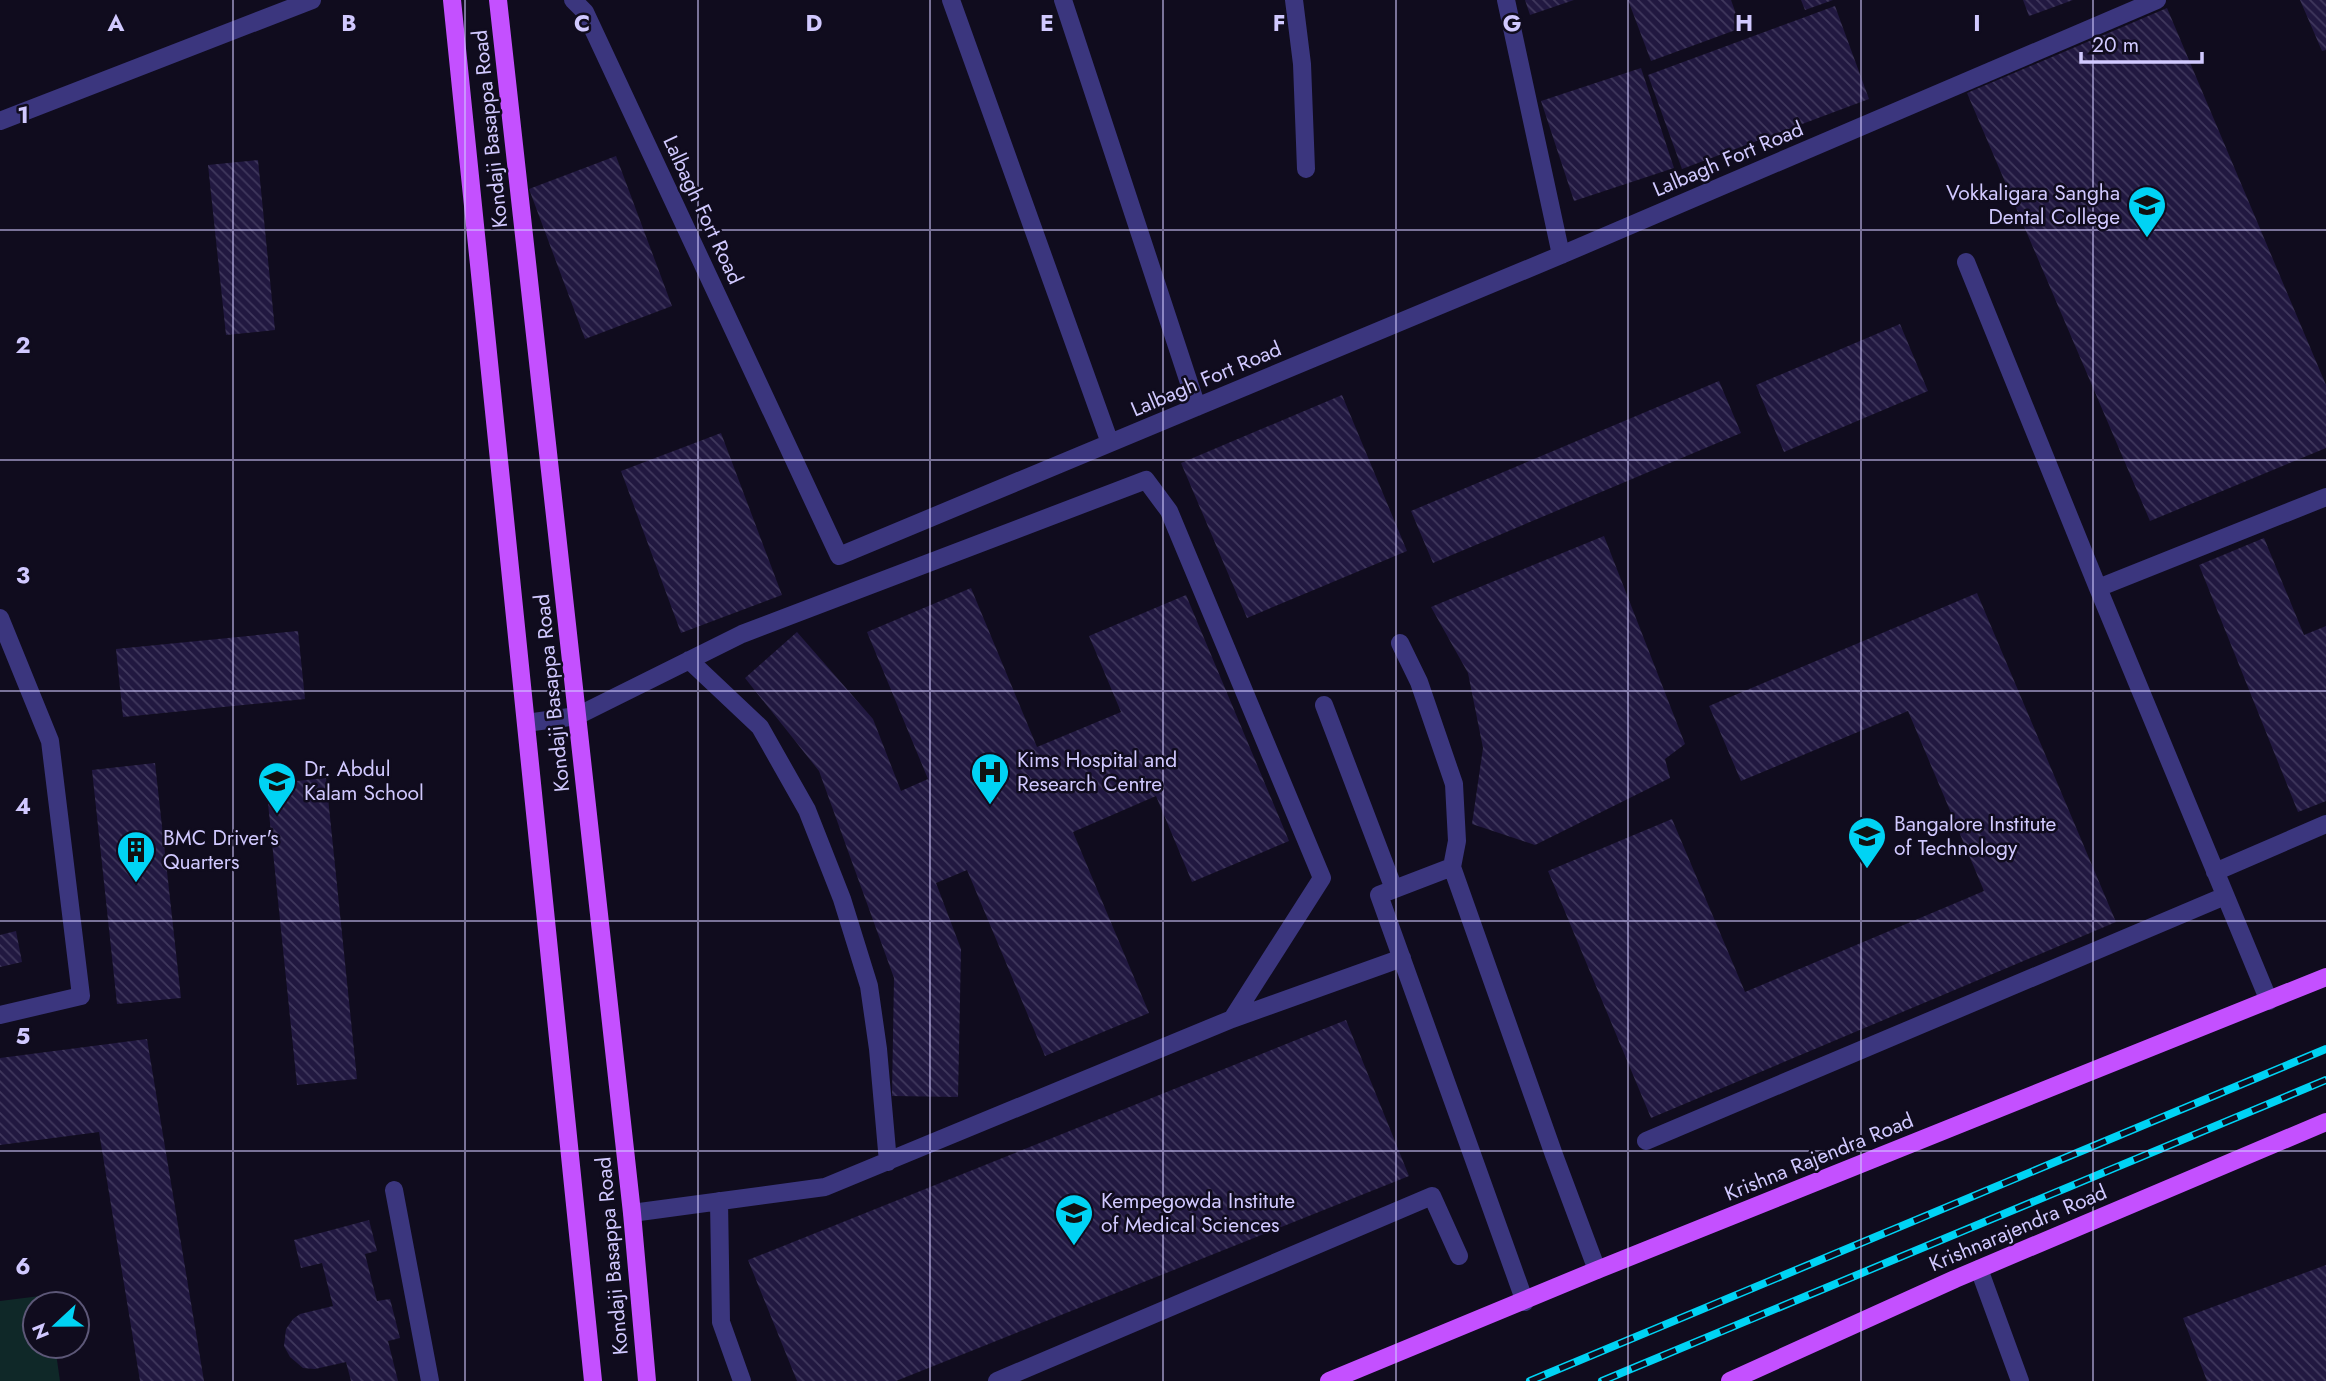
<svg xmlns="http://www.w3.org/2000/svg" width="2326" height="1381" viewBox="0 0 2326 1381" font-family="Jost,sans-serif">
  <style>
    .park { fill: #0f2828 }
    .building { fill: url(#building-back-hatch) }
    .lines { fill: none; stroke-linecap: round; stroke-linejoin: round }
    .lane { stroke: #3b367e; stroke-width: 18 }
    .street { stroke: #3b367e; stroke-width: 18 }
    .primary { stroke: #c450ff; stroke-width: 18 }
    .rail-casing { stroke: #00d3f4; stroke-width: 8 }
    .rail { stroke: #100c1e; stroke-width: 5; stroke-dasharray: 16; stroke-linecap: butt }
    .grid { fill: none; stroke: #d1c9ff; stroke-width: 2; stroke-opacity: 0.55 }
    .labels { text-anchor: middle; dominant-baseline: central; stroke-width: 5; stroke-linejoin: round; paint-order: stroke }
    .street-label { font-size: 21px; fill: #d1c9ff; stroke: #100c1e }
    .poi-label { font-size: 21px; fill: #d1c9ff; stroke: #100c1e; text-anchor: start }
    .grid-label { font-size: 23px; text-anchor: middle; font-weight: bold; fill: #d1c9ff; stroke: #100c1e; stroke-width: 5; stroke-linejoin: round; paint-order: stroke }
  </style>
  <defs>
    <pattern id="building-back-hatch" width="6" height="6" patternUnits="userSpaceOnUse" patternTransform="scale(1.75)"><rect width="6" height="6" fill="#211840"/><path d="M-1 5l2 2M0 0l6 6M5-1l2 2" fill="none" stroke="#40385d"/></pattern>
  </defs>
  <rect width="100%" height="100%" fill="#100c1e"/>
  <!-- park -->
  <path class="park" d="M48,1295L49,1304H35V1346H55L60,1381H0V1301Z"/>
  <!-- building -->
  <path class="building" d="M1525,0H1574L1530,15Z
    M1628,0H1731L1741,28L1651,61Z
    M1801,0H1833L1805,10Z
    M2023,0H2073L2029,16Z
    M2300,0H2326V50L2322,51Z
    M1835,6L1869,99L1682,169L1648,75Z
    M2167,8L2326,385V448L2150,521L1967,93Z
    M1641,68L1674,168L1574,201L1541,101Z
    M616,156L672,306L585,339L529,189Z
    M258,160L275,330L226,335L208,165Z
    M1900,324L1928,391L1784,452L1756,385Z
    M1719,381L1741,433L1433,563L1411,511Z
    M1342,395L1407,551L1247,618L1181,463Z
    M721,433L782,595L681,633L621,471Z
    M1604,536L1685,744L1665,759L1670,778L1535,845L1472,824L1483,748L1468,673L1431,607Z
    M2264,538L2304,635L2326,626V801L2298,812L2199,565Z
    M971,588L1037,747L1121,712L1089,636L1186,595L1289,841L1192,882L1156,796L1073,832L1149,1013L1045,1056L967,870L936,883L961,949L958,1097L892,1096L894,978L819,771L745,678L797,632L873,719L901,791L928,779L867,632Z
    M1977,593L2116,922L1651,1118L1548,871L1672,819L1745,992L1984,891L1908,711L1741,781L1709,706Z
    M298,631L305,699L123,717L116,649Z
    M155,763L181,998L117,1004L92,770Z
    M326,778L357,1079L297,1085L266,784Z
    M16,931L22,962L0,967V935Z
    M1346,1020L1409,1176L896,1381H797L748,1260Z
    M147,1039L204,1381H140L99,1132L0,1145V1058Z
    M369,1220L377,1251L365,1254L377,1301L390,1299L400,1338L388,1341L398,1381H351L346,1362L315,1369L303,1368L290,1357L284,1346L286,1329L293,1319L300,1314L333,1306L322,1263L301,1268L294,1240Z
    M2326,1265V1381H2207L2183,1318Z"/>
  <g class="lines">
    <!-- lane -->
    <path class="lane" d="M1966,262L2098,588L2269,1001
      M2098,588L2326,497
      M1400,643L1419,682L1454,784L1457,841L1452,867
      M689,660L760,727L807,810L842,899L869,986L878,1049L888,1162
      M1324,705L1394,889
      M526,723L577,716L742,634L1146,480L1169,511L1322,878L1232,1019L825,1187L632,1213
      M2215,872L2326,824
      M1232,1019L1402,958
      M1646,1141L2225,896
      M394,1190L430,1381
      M719,1201L721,1322L742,1381
      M1979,1269L2020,1381
      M1525,1302L1379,895L1452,867L1554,1155L1597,1270
      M997,1381L1432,1196L1459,1256"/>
    <!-- street -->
    <path class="street" d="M573,0L585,12L839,556L1561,255L2157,0
      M951,0L1110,443
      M1063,0L1197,407
      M1294,0L1302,64L1306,169
      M1506,0L1561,255
      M0,121L312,0
      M0,618L50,741L81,996L0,1015"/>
    <!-- primary -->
    <path class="primary" d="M452,0L593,1381
      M498,0L632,1213L647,1381
      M1329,1381L1597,1270L2326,977
      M1730,1381L1955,1279L2326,1122"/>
    <defs>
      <path id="rail" d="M1530,1381L2326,1049
        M1602,1381L2326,1080"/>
    </defs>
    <!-- rail casing -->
    <use href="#rail" class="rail-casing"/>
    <!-- rail -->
    <use href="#rail" class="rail"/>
  </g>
  <!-- grid -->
  <path class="grid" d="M233,0V1381M465,0V1381M698,0V1381M930,0V1381M1163,0V1381M1396,0V1381M1628,0V1381M1861,0V1381M2093,0V1381M0,230H2326M0,460H2326M0,691H2326M0,921H2326M0,1151H2326"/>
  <!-- icons -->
  <defs>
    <symbol id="university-pin" viewBox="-11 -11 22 30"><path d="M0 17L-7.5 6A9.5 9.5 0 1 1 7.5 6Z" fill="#00d3f4" stroke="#100c1e"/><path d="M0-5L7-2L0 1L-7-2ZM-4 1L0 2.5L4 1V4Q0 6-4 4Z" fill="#111"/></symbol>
    <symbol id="hospital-pin" viewBox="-11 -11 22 30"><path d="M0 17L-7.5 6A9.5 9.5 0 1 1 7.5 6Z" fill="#00d3f4" stroke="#100c1e"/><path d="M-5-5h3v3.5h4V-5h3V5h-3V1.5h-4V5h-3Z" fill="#111"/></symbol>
    <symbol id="school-pin" viewBox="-11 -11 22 30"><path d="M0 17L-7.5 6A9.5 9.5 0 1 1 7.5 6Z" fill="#00d3f4" stroke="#100c1e"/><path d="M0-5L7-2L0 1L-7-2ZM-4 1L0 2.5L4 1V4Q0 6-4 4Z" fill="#111"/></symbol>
    <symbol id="building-pin" viewBox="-11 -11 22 30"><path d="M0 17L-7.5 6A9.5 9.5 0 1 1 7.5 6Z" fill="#00d3f4" stroke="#100c1e"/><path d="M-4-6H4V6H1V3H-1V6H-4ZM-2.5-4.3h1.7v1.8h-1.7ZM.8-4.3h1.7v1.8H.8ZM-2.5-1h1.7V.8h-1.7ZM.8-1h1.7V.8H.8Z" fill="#111"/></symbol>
  </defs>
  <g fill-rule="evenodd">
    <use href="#university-pin" x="2125" y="183" width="44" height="60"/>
    <use href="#hospital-pin" x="968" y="750" width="44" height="60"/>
    <use href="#school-pin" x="255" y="759" width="44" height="60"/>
    <use href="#university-pin" x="1845" y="814" width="44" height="60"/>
    <use href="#building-pin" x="114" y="828" width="44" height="60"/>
    <use href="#university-pin" x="1052" y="1191" width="44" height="60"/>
  </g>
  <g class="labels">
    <!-- street labels -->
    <g class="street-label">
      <text transform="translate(490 129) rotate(-96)">Kondaji Basappa Road</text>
      <text transform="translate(1728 159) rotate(-23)">Lalbagh Fort Road</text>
      <text transform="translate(703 210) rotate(65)">Lalbagh Fort Road</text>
      <text transform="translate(1206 379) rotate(-23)">Lalbagh Fort Road</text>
      <text transform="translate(552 693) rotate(-96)">Kondaji Basappa Road</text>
      <text transform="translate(1819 1157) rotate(-22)">Krishna Rajendra Road</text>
      <text transform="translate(2018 1228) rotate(-23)">Krishnarajendra Road</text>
      <text transform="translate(612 1256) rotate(-95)">Kondaji Basappa Road</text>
    </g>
    <!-- poi labels -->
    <g class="poi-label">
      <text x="2120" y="193" text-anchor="end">Vokkaligara Sangha<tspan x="2120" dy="24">Dental College</tspan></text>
      <text x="1017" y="760">Kims Hospital and<tspan x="1017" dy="24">Research Centre</tspan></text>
      <text x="304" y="769">Dr. Abdul<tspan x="304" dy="24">Kalam School</tspan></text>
      <text x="1894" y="824">Bangalore Institute<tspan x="1894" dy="24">of Technology</tspan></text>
      <text x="163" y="838">BMC Driver's<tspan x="163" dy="24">Quarters</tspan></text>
      <text x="1101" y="1201">Kempegowda Institute<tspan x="1101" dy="24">of Medical Sciences</tspan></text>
    </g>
  </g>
  <g class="grid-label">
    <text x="116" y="31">A</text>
    <text x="349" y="31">B</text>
    <text x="582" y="31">C</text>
    <text x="814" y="31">D</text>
    <text x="1047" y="31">E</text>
    <text x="1279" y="31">F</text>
    <text x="1512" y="31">G</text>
    <text x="1744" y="31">H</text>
    <text x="1977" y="31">I</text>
    <text x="23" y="123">1</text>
    <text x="23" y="353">2</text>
    <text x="23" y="583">3</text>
    <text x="23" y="814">4</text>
    <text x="23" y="1044">5</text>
    <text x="23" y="1274">6</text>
  </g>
  <!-- north arrow -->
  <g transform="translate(56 1325) rotate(248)"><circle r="33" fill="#100c1e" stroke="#5d5878" stroke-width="2"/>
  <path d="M0-5L12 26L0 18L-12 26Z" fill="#00d3f4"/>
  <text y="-10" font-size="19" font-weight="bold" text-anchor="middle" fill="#d1c9ff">N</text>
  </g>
  <!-- scale -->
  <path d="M2081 52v10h121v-10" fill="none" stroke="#d1c9ff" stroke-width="3.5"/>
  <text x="2092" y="52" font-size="21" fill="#d1c9ff" stroke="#100c1e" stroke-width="5" paint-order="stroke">20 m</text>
</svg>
